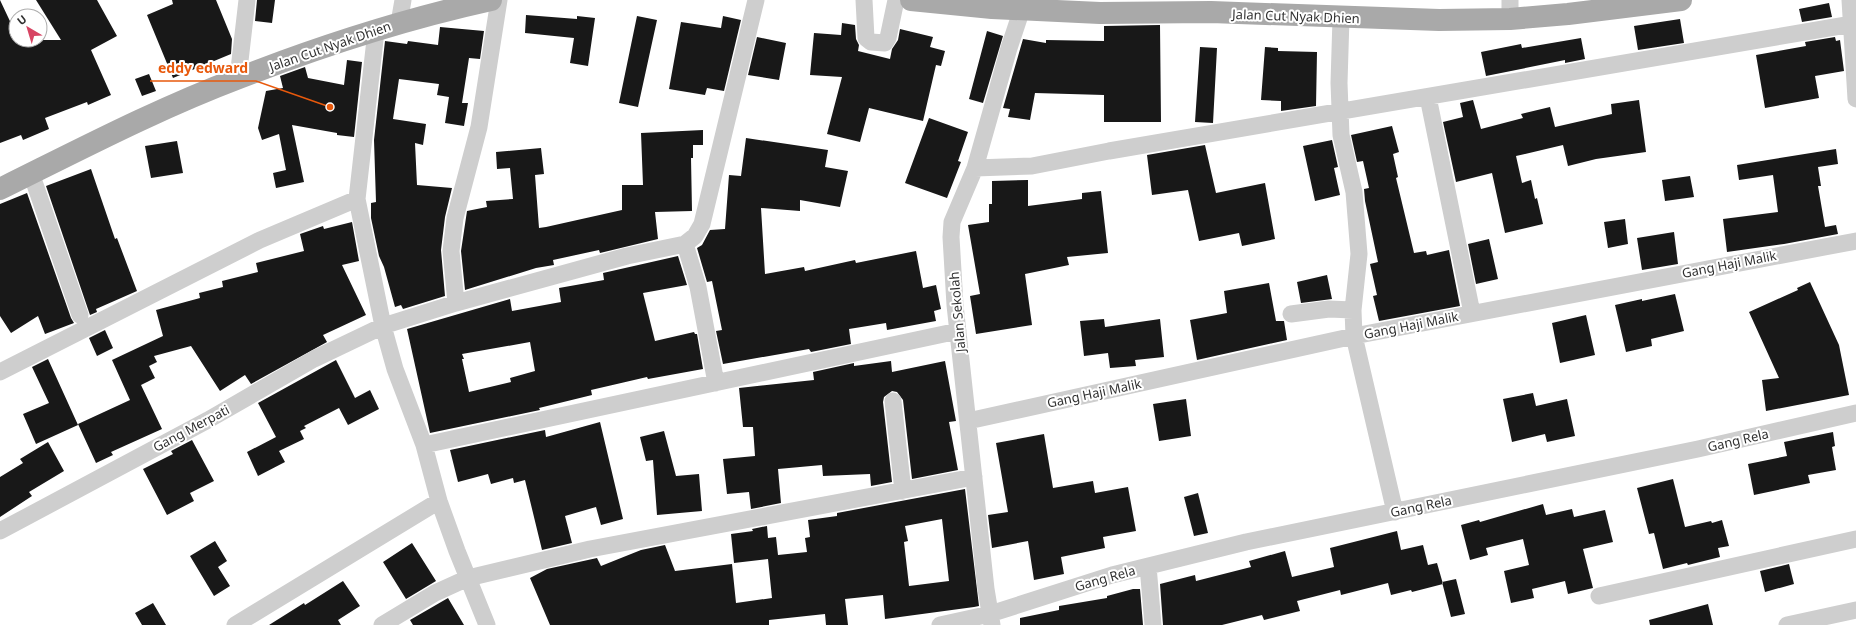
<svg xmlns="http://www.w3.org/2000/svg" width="1856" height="625" viewBox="0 0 1856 625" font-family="'Noto Sans',sans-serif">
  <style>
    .building { fill: #181818; fill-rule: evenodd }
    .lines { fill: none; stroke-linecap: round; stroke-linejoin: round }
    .minor { stroke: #cecece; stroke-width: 17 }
    .major { stroke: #a9a9a9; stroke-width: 22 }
    .labels { text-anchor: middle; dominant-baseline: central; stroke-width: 4; stroke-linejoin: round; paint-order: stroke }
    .street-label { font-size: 13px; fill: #313131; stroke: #fff }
    .leader { fill: none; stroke: #e8590c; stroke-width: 1.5 }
    .callout-dot { fill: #e8590c; stroke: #fff; stroke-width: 1.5 }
    .callout-label { font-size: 14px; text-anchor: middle; font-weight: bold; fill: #e8590c; stroke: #fff; stroke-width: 4; stroke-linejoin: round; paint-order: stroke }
  </style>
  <rect width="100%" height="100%" fill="#fff"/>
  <!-- building -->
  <path class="building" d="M0,0L16,34V40H61L36,0H97L117,36L91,50L111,95L88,105L87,102L45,118L49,129L23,140L21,135L0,143Z
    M172,0H216L232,39L231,54L173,78L147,15L173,4Z
    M257,0H275L272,23L255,21Z
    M1829,3L1832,17L1802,22L1799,9Z
    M526,15L577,19V16L595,18L588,66L570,63L574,38L525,33Z
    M637,16L657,20L638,107L619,103Z
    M723,16L741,20L724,91L707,88L705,95L669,89L681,22L721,28Z
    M1680,19L1684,43L1638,50L1634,26Z
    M842,23L855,25L856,39L859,45L858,51L890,59L892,49L898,40L900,29L933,37L930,47L945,51L941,66L936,65L923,121L869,108L860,142L827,134L842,77L810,75L814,33L841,35Z
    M1160,25L1161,122H1104V95L1035,93L1030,120L1008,117L1010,109L1003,108L1023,39L1046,43V40L1104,41V26Z
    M440,27L484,31L480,59L469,58L462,103H468L464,126L445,123L449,97L437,95L439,84L399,79L393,119L426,124L423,145L415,143L417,185L452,188L445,217L441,250L445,296L403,309L401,305L395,307L384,267L379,256L371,218V203L376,202L374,140L385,41L407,44L408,41L438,45Z
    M987,31L1003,36L983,103L969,99Z
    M757,37L786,43L779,80L748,75Z
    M1835,37L1836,41L1840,40L1844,71L1815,76L1819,98L1765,108L1756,55L1806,46L1805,42Z
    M1581,38L1585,59L1565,63V60L1486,76L1481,52L1521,44L1522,48Z
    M1200,47L1217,48L1213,123L1195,122Z
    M1265,47L1278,48V51L1317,52L1316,106L1281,111V101L1261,100Z
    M347,60L362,62L354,137L337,135V133L292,125L304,182L276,188L273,173L286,170L279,134L262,140L258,128L266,91L283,88L280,76L305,67L308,78L344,85Z
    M149,74L156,91L142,96L135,79Z
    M1473,100L1481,129L1523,118L1521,114L1550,107L1555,127L1612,114L1611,104L1639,100L1646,152L1596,159L1568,166L1563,145L1516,156L1522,183L1531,180L1535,199L1537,198L1543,224L1505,233L1492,173L1456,182L1443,122L1463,117L1460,103Z
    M929,118L968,132L958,161L961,162L947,198L905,183Z
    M1392,126L1399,152L1393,154L1398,177L1396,178L1414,253L1426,251L1427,255L1449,250L1460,306L1379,321L1373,296L1377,295L1370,264L1378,262L1365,201L1364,189L1369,188L1363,161L1357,162L1351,135Z
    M703,130V145H693V158H691L692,211L655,212L658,239L600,253L599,250L553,260L554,265L536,268L465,290L461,251L467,211L487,207L486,201L513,199L510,168L497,169L496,152L541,148L544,174L535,175L539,228L546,227L622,210V185H643L641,133Z
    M746,138L828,150L825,167L848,171L840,207L800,200V211L761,208L765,274L804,267L805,271L855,260L856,263L916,251L923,288L936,285L941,309L934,311L936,321L887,330L886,323L849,329L851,344L811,352L809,349L723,364L716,331L722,330L712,281L707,282L697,248L702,245L710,230L725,229L729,175L741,176Z
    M1332,140L1338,167L1334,168L1340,195L1315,201L1303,146Z
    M177,141L183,173L151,178L145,146Z
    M1205,145L1216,193L1265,183L1275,239L1242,246L1239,233L1199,241L1188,190L1152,195L1147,155Z
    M1836,149L1838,164L1818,167L1821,186H1818L1825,227L1836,225L1838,234L1784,244L1727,252L1723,219L1778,212L1773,175L1739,180L1737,165Z
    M91,169L115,239L117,238L137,291L96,309L97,312L90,315L46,186Z
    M1690,176L1694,197L1665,201L1662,180Z
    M1028,180V206L1082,199V193L1101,191L1108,253L1067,257L1069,265L1025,274L1032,325L976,334L970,296L980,294L968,225L989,222V204H992V181Z
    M27,193L71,318L74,323L45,334L38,316L11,333L0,316V204Z
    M1625,219L1628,244L1608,248L1604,222Z
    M352,222L359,261L342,265L366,315L323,335L327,342L251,384L245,375L220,391L191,346L154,356L157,362L149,366L155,378L141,385L162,429L111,452L113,455L96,463L78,424L130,400L112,360L163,336L156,310L200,298L199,293L223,287L222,281L258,272L256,263L304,251L300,234L323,226L324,229Z
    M1674,232L1678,264L1642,270L1637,238Z
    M1489,239L1498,279L1476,284L1468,244Z
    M678,256L687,285L643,293L655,341L694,332L695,334H697L703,369L648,379L647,377L591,390L592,395L539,408L540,410L430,433L407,329L510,299L512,311L561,302L559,288L604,280L603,273ZM530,342L535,371L510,378L511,382L469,392L462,359H464L462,354Z
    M1327,275L1332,299L1301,303L1297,282Z
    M1810,282L1839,345L1849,395L1766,411L1762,380L1779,378L1749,312L1798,290L1797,288Z
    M1269,283L1276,321H1284L1287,340L1197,360L1190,320L1227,313L1224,291Z
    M1675,294L1684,331L1651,339L1652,346L1626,352L1615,305L1642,299V301Z
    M1586,315L1595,355L1560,363L1552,323Z
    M1104,319L1105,327L1160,319L1164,357L1135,360L1136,366L1110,368L1108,353L1084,356L1080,321Z
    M105,330L113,348L97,356L89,338Z
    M48,359L78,425L36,444L23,414L49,403L32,367Z
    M336,360L355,398L370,390L379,409L348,425L339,408L304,426L306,428L300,431L304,439L279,451L285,462L258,476L247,452L276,437L258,403Z
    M891,361L892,372L945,361L956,421L949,422L958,470L912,479L903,400L897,392L892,391L884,397L883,402L892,482L871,486L870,474L823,476L822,465L778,469L781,503L751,509L749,492L727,494L723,459L755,456L753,427H743L739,388L814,380L813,372L854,363V366Z
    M1533,393L1536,406L1567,399L1575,436L1547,442L1545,434L1512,442L1503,399Z
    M1186,399L1191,436L1159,441L1153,404Z
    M600,422L623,519L601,525L596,507L565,516L572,543L542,550L525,480L514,483L513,478L491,484L488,474L458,482L450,450L545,430L546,437Z
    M664,431L676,476L699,474L702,511L657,515L653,460L646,461L640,437Z
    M1833,432L1835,446L1832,447L1836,470L1808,475L1810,483L1754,495L1748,464L1787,456L1784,442Z
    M1044,434L1053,488L1093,481L1095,493L1128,487L1136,531L1103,537L1105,548L1061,557L1064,574L1034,580L1028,541L992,548L988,515L1008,512L996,443Z
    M192,440L214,481L190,493L194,501L167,515L143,469L173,454L171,451Z
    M48,442L64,471L29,492L32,496L0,517V477L23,463L20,459Z
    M1673,479L1685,527L1711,521L1712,523L1722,520L1729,546L1718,548L1720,557L1688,565L1687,563L1663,569L1654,533L1649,534L1637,488Z
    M965,489L979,606L974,607L885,619L883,595L845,599L848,625H826L825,614L769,620V625H550L530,578L547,569L597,558L601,566L641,550L665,545L675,571L732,564L736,603L772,598L768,559L734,563L731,534L753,531L752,529L767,526L768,538L776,537L778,555L807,552L805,538L810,537L808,520L837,516V513ZM942,519L949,581L909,586L904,542L908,541L905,526Z
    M1198,493L1208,533L1194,536L1184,497Z
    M1543,504L1546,515L1572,509L1574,517L1605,510L1613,542L1583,549L1593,588L1568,594L1565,581L1532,589L1534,598L1511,603L1504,571L1529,565L1523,539L1486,548L1488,555L1470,560L1461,525L1479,520L1480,522Z
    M1397,531L1401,550L1423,545L1428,565L1437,563L1443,584L1412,592L1411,590L1391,595L1388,583L1341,595L1340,590L1297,601L1300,611L1264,620L1262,615L1222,625H1163L1160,584L1195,575L1196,581L1251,567L1249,561L1285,551L1292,577L1334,567L1330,548Z
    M215,541L227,561L218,567L230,586L214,596L190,556Z
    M412,543L436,581L406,599L383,562Z
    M1789,564L1794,584L1765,592L1760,571Z
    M1456,579L1465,614L1451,617L1442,582Z
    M343,581L360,606L338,620L341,625H269L304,603L305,605Z
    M1133,589H1140L1143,625H1020V618L1059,610V606L1107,598V596Z
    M448,598L464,625H413L410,620Z
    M153,603L166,625H142L135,613Z
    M1708,604L1713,625H1650L1649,620Z"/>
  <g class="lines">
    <!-- minor -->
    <path class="minor" d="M864,0L866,38L871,42L885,43L888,38L896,0
      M1510,0V19
      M1850,0L1856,99
      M1341,18L1339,83L1341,135L1354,192L1359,254L1353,310L1354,336L1395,512
      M399,23L403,0
      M376,31L357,199L383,326L395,369L424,445L439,501L457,551L487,625
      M238,78L247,0
      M1428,97L1472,313
      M975,168L1032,166L1109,151L1852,24
      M31,173L80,315
      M685,244L698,287L716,383
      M456,303L451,251L455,218L479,127L499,0
      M1291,314L1329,309L1353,310
      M0,372L260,240L357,199
      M893,401L903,491
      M968,421L1354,336L1856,241
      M424,445L958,331
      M0,531L208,420L314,359L383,326L456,303L627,256L685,244L695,236L702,224L756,0
      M1148,566L1153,625
      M1599,596L1856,539
      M235,625L439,501
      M382,625L435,593L468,578L590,549L974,477
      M940,625L990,614L1112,575L1246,542L1698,449L1856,413
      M992,625L986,589L955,305L951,237L952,222L975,168L1009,48L1022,9
      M1787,625L1856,610"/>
    <!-- major -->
    <path class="major" d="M911,0L992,8L1100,13L1211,12L1439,20L1510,19L1568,14L1681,0
      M0,189C79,150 157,109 239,78C321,46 405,19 491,0"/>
  </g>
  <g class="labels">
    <!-- street labels -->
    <g class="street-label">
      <text transform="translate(1296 16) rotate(2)">Jalan Cut Nyak Dhien</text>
      <text transform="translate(330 46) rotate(-19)">Jalan Cut Nyak Dhien</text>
      <text transform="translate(1729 264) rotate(-11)">Gang Haji Malik</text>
      <text transform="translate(957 312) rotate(-95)">Jalan Sekolah</text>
      <text transform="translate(1411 325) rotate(-11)">Gang Haji Malik</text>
      <text transform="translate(1094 393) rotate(-12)">Gang Haji Malik</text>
      <text transform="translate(191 428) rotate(-28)">Gang Merpati</text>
      <text transform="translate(1738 440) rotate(-13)">Gang Rela</text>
      <text transform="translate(1421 506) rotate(-12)">Gang Rela</text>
      <text transform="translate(1105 578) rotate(-16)">Gang Rela</text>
    </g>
  </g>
  <!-- callouts -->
  <path class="leader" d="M330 107L256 81H150"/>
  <circle class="callout-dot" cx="330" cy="107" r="4"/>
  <g class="callout-label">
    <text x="203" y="73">eddy edward</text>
  </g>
  <!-- north arrow -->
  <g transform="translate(28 28) rotate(322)"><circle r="19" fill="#ffffff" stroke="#adadad"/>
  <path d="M0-3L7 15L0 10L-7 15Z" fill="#d74463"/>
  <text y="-6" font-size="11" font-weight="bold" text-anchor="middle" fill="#313131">U</text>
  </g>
</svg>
